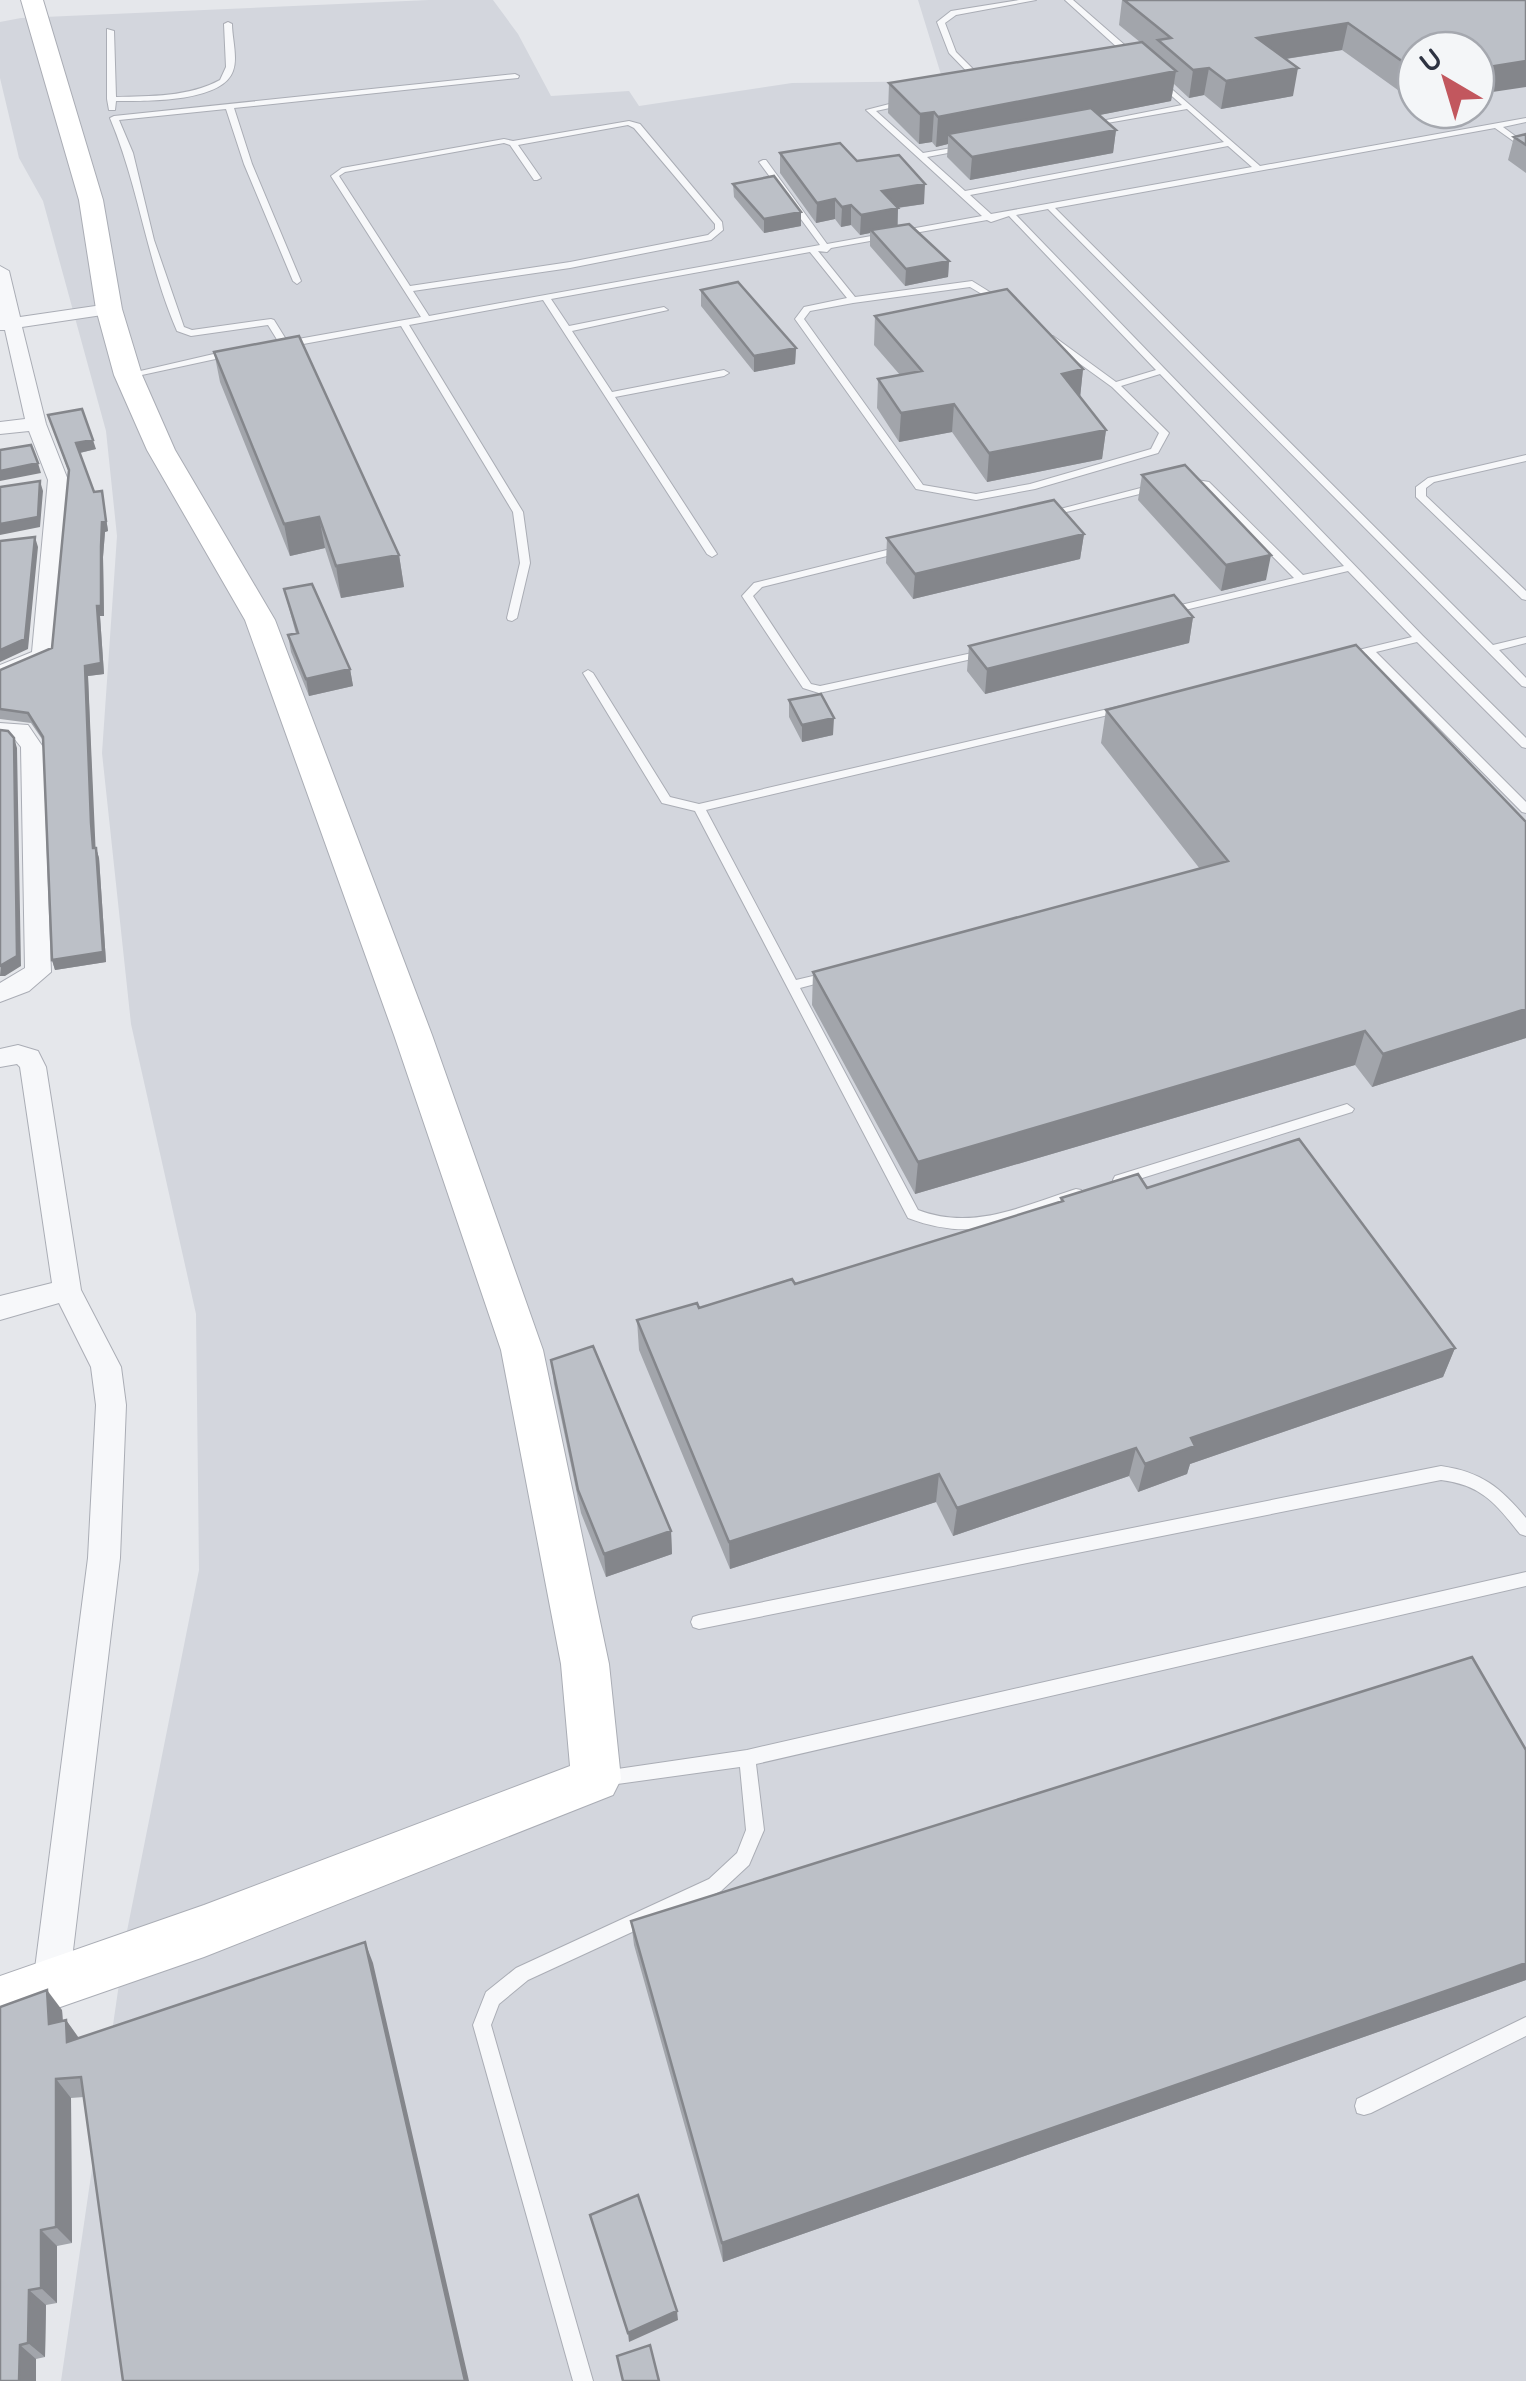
<svg xmlns="http://www.w3.org/2000/svg" width="1526" height="2381" viewBox="0 0 1526 2381" font-family="Quicksand,sans-serif">
  <style>
    .built { fill: #d3d6dd; fill-rule: evenodd }
    .lines { fill: none; stroke-linecap: round; stroke-linejoin: round }
    .service-casing { stroke: #aaadb5; stroke-width: 2 }
    .minor-casing { stroke: #aaadb5; stroke-width: 2 }
    .secondary-casing { stroke: #aaadb5; stroke-width: 2 }
    .service { fill: #f7f8fa; fill-rule: evenodd }
    .minor { fill: #f7f8fa; fill-rule: evenodd }
    .secondary { fill: #fff; fill-rule: evenodd }
    .wall { fill: #a2a5ab }
    .shaded-wall { fill: #84868b }
    .building { fill: #bcc0c7; stroke: #84868b; stroke-width: 2.5 }
  </style>
  <rect width="100%" height="100%" fill="#e5e7eb"/>
  <!-- built -->
  <path class="built" d="M429,0H493L518,34L551,96L629,91L639,106L792,83L943,81L918,0H1526V2381H61L126,1936L199,1570L196,1314L131,1024L102,753L117,536L106,431L43,201L19,158L0,78V22L21,18ZM1416,50H1476V110H1416Z"/>
  <g class="lines">
    <defs>
      <path id="service" d="M1019,0H1036L956,15L945,23L956,52L986,82L979,84L949,53L937,22L951,11Z
        M1065,0H1073L1135,54V58H1129Z
        M228,22L232,24C232,38 238,58 233,71C222,103 143,101 116,101L115,110H109L107,99V29L114,31L116,97C151,96 189,97 220,80L226,67L224,24Z
        M515,74L519,76L518,78L234,108L252,164L301,281L297,284L293,281L244,164L226,109L119,120L133,153L154,240L184,327L192,330L271,319L274,320L287,341L421,317L331,176L342,168L504,139L513,141L629,121L640,124L722,222L723,230L711,240L570,268L413,291L429,316L820,245L759,162L763,160H766L827,244L982,216L866,110L905,100H908V104L876,111L923,153L969,145V149L927,157L965,191L1224,142L1187,109L1090,126L1086,124L1182,105L1156,82V78H1159L1260,166L1526,118V122L1503,127L1526,144V150L1495,128L1055,208L1493,645L1526,637V643L1499,650L1526,678V687L1522,686L1048,209L1016,215L1423,636L1526,738V748L1522,747L1417,642L1376,652L1526,802V813L1522,812L1366,654L1342,658V654L1412,637L1348,571L1168,614L1164,613V609L1294,578L1203,486L1184,482V478L1209,482L1303,575L1344,566L1160,374L1121,386L1169,433L1158,453L1035,489L976,500L916,489L795,319L804,307L847,298L810,252L551,299L569,326L664,307L668,310L572,331L612,392L724,370L729,373L724,376L615,397L717,554L712,557L707,554L543,300L409,325L523,512L530,563L517,618L512,621L508,620L507,618L520,563L513,512L401,326L287,347L281,346L268,325L191,336L177,331C147,262 139,187 110,118L114,116ZM628,125L634,128L715,224V229L708,235L570,262L410,286L339,176L345,172L504,143L510,145L534,180H537L541,178L518,145ZM1228,146L1252,167L991,214L970,195ZM1009,216L1156,370L1116,382L1053,336H1047V340L1112,387L1159,433L1151,449L1030,484L976,494L923,485L804,319L810,311L853,303L970,287L1002,306L1009,304L972,281L855,297L818,251L827,252L831,248L987,220L991,222Z
        M231,350L234,351V355L128,378L123,375Z
        M1526,455V461L1434,482L1426,488V496L1526,591V600L1522,599L1416,497V487L1428,478Z
        M1156,484L1160,485V489L1046,517L1041,514Z
        M903,546L908,549L907,551L762,587L753,596L811,684L820,686L986,650L990,651V655L819,693L803,688L742,596L754,583Z
        M588,670L593,673L670,797L699,804L1121,706L1125,707L1127,709L1121,712L706,810L796,980L830,972L836,976L834,979L800,988L918,1210C973,1231 1023,1206 1076,1189L1081,1190L1083,1194L1081,1198C1017,1220 976,1244 908,1218L695,811L662,803L583,673Z
        M1347,1104L1354,1109L1352,1112L1120,1185L1115,1184L1113,1180L1115,1176Z
        M1441,1466C1482,1472 1500,1487 1526,1518V1536L1520,1534C1496,1504 1482,1485 1441,1480L699,1629L693,1627L691,1622L693,1617L699,1615Z
        M1526,1572V1586L756,1764L764,1830L749,1865L721,1891L528,1980L499,2004L491,2025L593,2381H573L473,2025L486,1992L516,1968L709,1879L737,1853L746,1830L740,1767L603,1786L597,1784L595,1778L597,1772L747,1750Z
        M1526,2017V2036L1371,2113L1364,2115L1357,2113L1355,2106L1357,2099Z"/>
      <path id="minor" d="M0,266L9,271L20,317L109,304L118,309L109,314L22,327L46,424L68,480L54,655L0,680V665L32,652L48,480L29,431L0,434V422L25,419L5,330H0Z
        M0,723L28,725L43,747L51,972L29,991L0,1002V983L25,968L21,747L13,737H0Z
        M18,1045L38,1051L46,1067L81,1290L121,1367L126,1405L120,1558L69,1984L64,1997L51,2002L38,1997L33,1984L88,1558L96,1405L91,1367L59,1303L0,1320V1296L52,1283L20,1067L17,1064L0,1067V1049Z"/>
      <path id="secondary" d="M21,0H43L103,200L122,309L142,375L175,450L275,620L432,1035L543,1350L609,1664L621,1779L613,1795L204,1957L0,2028V1976L204,1905L570,1766L561,1664L501,1350L394,1035L245,620L147,450L114,375L96,309L79,200Z"/>
    </defs>
    <!-- service casing -->
    <use href="#service" class="service-casing"/>
    <!-- minor casing -->
    <use href="#minor" class="minor-casing"/>
    <!-- secondary casing -->
    <use href="#secondary" class="secondary-casing"/>
    <!-- service -->
    <use href="#service" class="service"/>
    <!-- minor -->
    <use href="#minor" class="minor"/>
    <!-- secondary -->
    <use href="#secondary" class="secondary"/>
  </g>
  <!-- wall -->
  <path class="wall" d="M1122,0L1210,1L1526,0L1479,94L1476,106V50H1416V103L1342,50L1286,59L1293,96L1221,109L1204,95L1189,98L1174,84L1171,101L1099,115L1116,130L1113,153L970,180L947,157L948,144L936,147L932,142L919,144L888,113L889,83L1140,42L1119,25Z
    M1526,134V173L1508,160L1514,137Z
    M780,153L857,161L924,204L898,208V226L949,261L948,277L905,286L870,246V233L860,235L851,225L841,227L835,219L816,223L780,173Z
    M733,184L801,212V226L764,233L734,197Z
    M701,290L796,348L795,364L754,372L701,306Z
    M875,316L1083,369L1080,397L1106,430L1102,459L987,482L952,432L899,442L877,408L878,379L900,375L874,345Z
    M214,352L399,555L404,587L341,598L325,548L290,556L220,382Z
    M48,415L96,449L80,453L94,492L102,491L108,531L105,532L103,557L104,616H100L104,674L88,676L94,833L95,848H96L99,858L106,962L55,970L52,960L44,742L31,723L0,719V670L52,648L69,473Z
    M1142,475L1266,580L1221,591L1138,500Z
    M1084,534L1080,559L913,599L886,563L887,538Z
    M284,589L350,669L353,686L309,696L291,652L288,635L296,634Z
    M1193,617L1189,643L985,694L967,671L969,646Z
    M789,700L833,735L802,742L789,717Z
    M1106,710L1526,822V1038L1372,1087L1355,1065L915,1194L812,1005L813,972L1200,869L1101,743Z
    M1147,1188L1455,1348L1443,1377L1190,1464L1187,1474L1138,1492L1129,1476L953,1536L936,1502L730,1569L639,1350L637,1320L699,1308L795,1284L1060,1202L1061,1198Z
    M551,1360L671,1531L672,1554L606,1577L581,1513L554,1384Z
    M1526,1750V1980L723,2262L634,1945L631,1921Z
    M373,1963L84,2097L71,2098L72,2243L57,2246V2303L46,2305L45,2357L36,2359L0,2381L62,2010L63,2021L66,2020L79,2038Z"/>
  <!-- shaded-wall -->
  <path class="shaded-wall" d="M1348,23L1342,50L1253,64L1257,38Z
    M1526,61V87L1479,94L1476,106V69Z
    M1209,68L1204,95L1189,98L1193,70Z
    M1298,68L1293,96L1221,109L1226,81Z
    M1176,71L1171,101L957,143L948,134V144L936,147L938,117Z
    M1435,110H1464L1434,116Z
    M934,112L932,142L919,144L920,114Z
    M1116,130L1113,153L970,180L972,157Z
    M925,184L924,204L881,210L882,191Z
    M835,199V219L816,223L817,203Z
    M851,205V225L841,227L842,207Z
    M898,208L897,228L871,230L870,233L860,235L861,215Z
    M801,212V226L764,233V219Z
    M949,261L948,277L905,286L906,269Z
    M796,348L795,364L754,372V356Z
    M1083,369L1080,398L1062,374Z
    M954,404L952,432L899,442L901,413Z
    M1106,430L1102,459L987,482L989,453Z
    M93,440L96,449L79,453L76,443Z
    M38,463L41,473L0,481V471Z
    M40,481L43,491L40,527L0,535V524Z
    M102,491L108,531L105,532L103,557L104,616H100L104,674L88,676L96,858L93,848L91,823L85,666L97,606Z
    M319,517L325,548L290,556L284,524Z
    M1084,534L1080,559L913,599L915,574Z
    M35,537L38,547L28,649L0,662V650Z
    M399,555L404,587L341,598L336,566Z
    M1271,555L1266,580L1221,591L1226,565Z
    M1193,617L1189,643L985,694L987,669Z
    M350,669L353,686L309,696L306,679Z
    M834,718L833,735L802,742V725Z
    M14,738L17,748L21,966L5,976H0Z
    M96,848L99,858L106,962L55,970L52,960Z
    M1526,1009V1038L1372,1087L1383,1054Z
    M1365,1031L1355,1065L915,1194L918,1162Z
    M1455,1348L1443,1377L1190,1464L1187,1474L1138,1492L1145,1464L1191,1438Z
    M1136,1448L1129,1476L953,1536L957,1508Z
    M939,1474L936,1502L730,1569L729,1542Z
    M671,1531L672,1554L606,1577L604,1554Z
    M365,1942L373,1963L469,2381H465Z
    M1526,1963V1980L723,2262L722,2243Z
    M47,1990L62,2010L64,2044L49,2024Z
    M66,2020L80,2040L67,2042Z
    M56,2079L71,2098L72,2243L56,2227Z
    M41,2230L57,2246V2303L41,2288Z
    M29,2290L46,2305L45,2357L28,2343Z
    M677,2311L678,2320L629,2342L628,2333Z
    M20,2345L36,2359V2381H19Z"/>
  <!-- building -->
  <path class="building" d="M1124,0H1526V61L1476,69V50H1416V71L1348,23L1257,38L1298,68L1226,81L1209,68L1193,70L1158,40L1171,38Z
    M1142,42L1176,71L938,117L934,112L920,114L889,83Z
    M1091,108L1116,130L972,157L948,134Z
    M1526,134V145L1514,137Z
    M840,143L857,161L899,155L925,184L882,191L898,208L861,215L851,205L842,207L835,199L817,203L780,153Z
    M774,176L801,212L764,219L733,184Z
    M909,224L949,261L906,269L871,230Z
    M738,282L796,348L754,356L701,290Z
    M1007,289L1083,369L1062,374L1106,430L989,453L954,404L901,413L878,379L922,371L875,316Z
    M299,336L399,555L336,566L319,517L284,524L214,352Z
    M82,409L93,440L76,443L94,492L102,491L106,521L102,522L101,547V606H97L101,663L85,666L91,823L93,848H96L103,952L52,960L43,737L28,713L0,709V670L52,648L69,470L48,415Z
    M31,445L38,463L0,471V450Z
    M1185,465L1271,555L1226,565L1142,475Z
    M40,481L38,517L0,524V487Z
    M1054,500L1084,534L915,574L887,538Z
    M35,537L25,639L0,650V541Z
    M312,584L350,669L306,679L288,635L298,633L284,589Z
    M1174,595L1193,617L987,669L969,646Z
    M1356,645L1526,822V1009L1383,1054L1365,1031L918,1162L813,972L1228,861L1106,710Z
    M821,694L834,718L802,725L789,700Z
    M0,730L8,731L14,738L17,956L0,966Z
    M1299,1139L1455,1348L1191,1438L1195,1446L1145,1464L1136,1448L957,1508L939,1474L729,1542L637,1320L697,1303L699,1308L792,1279L795,1284L1063,1201L1061,1198L1138,1174L1147,1188Z
    M593,1346L671,1531L604,1554L578,1490L551,1360Z
    M1472,1657L1526,1750V1963L722,2243L631,1921Z
    M365,1942L465,2381H123L81,2077L56,2079V2227L41,2230V2288L29,2290L28,2343L20,2345L19,2381H0V2007L47,1990L49,2024L66,2020L67,2042Z
    M638,2195L677,2311L628,2333L590,2215Z
    M650,2345L659,2381H623L617,2356Z"/>
  <!-- north arrow -->
  <g transform="translate(1446 80) rotate(322)"><circle r="48" fill="#f4f6f8" stroke="#a5a8af" stroke-width="2.5"/>
  <path d="M0-8L18 38L0 25L-18 38Z" fill="#c2575e"/>
  <text y="-15" font-size="28" font-weight="bold" text-anchor="middle" fill="#2e3342">U</text>
  </g>
</svg>
